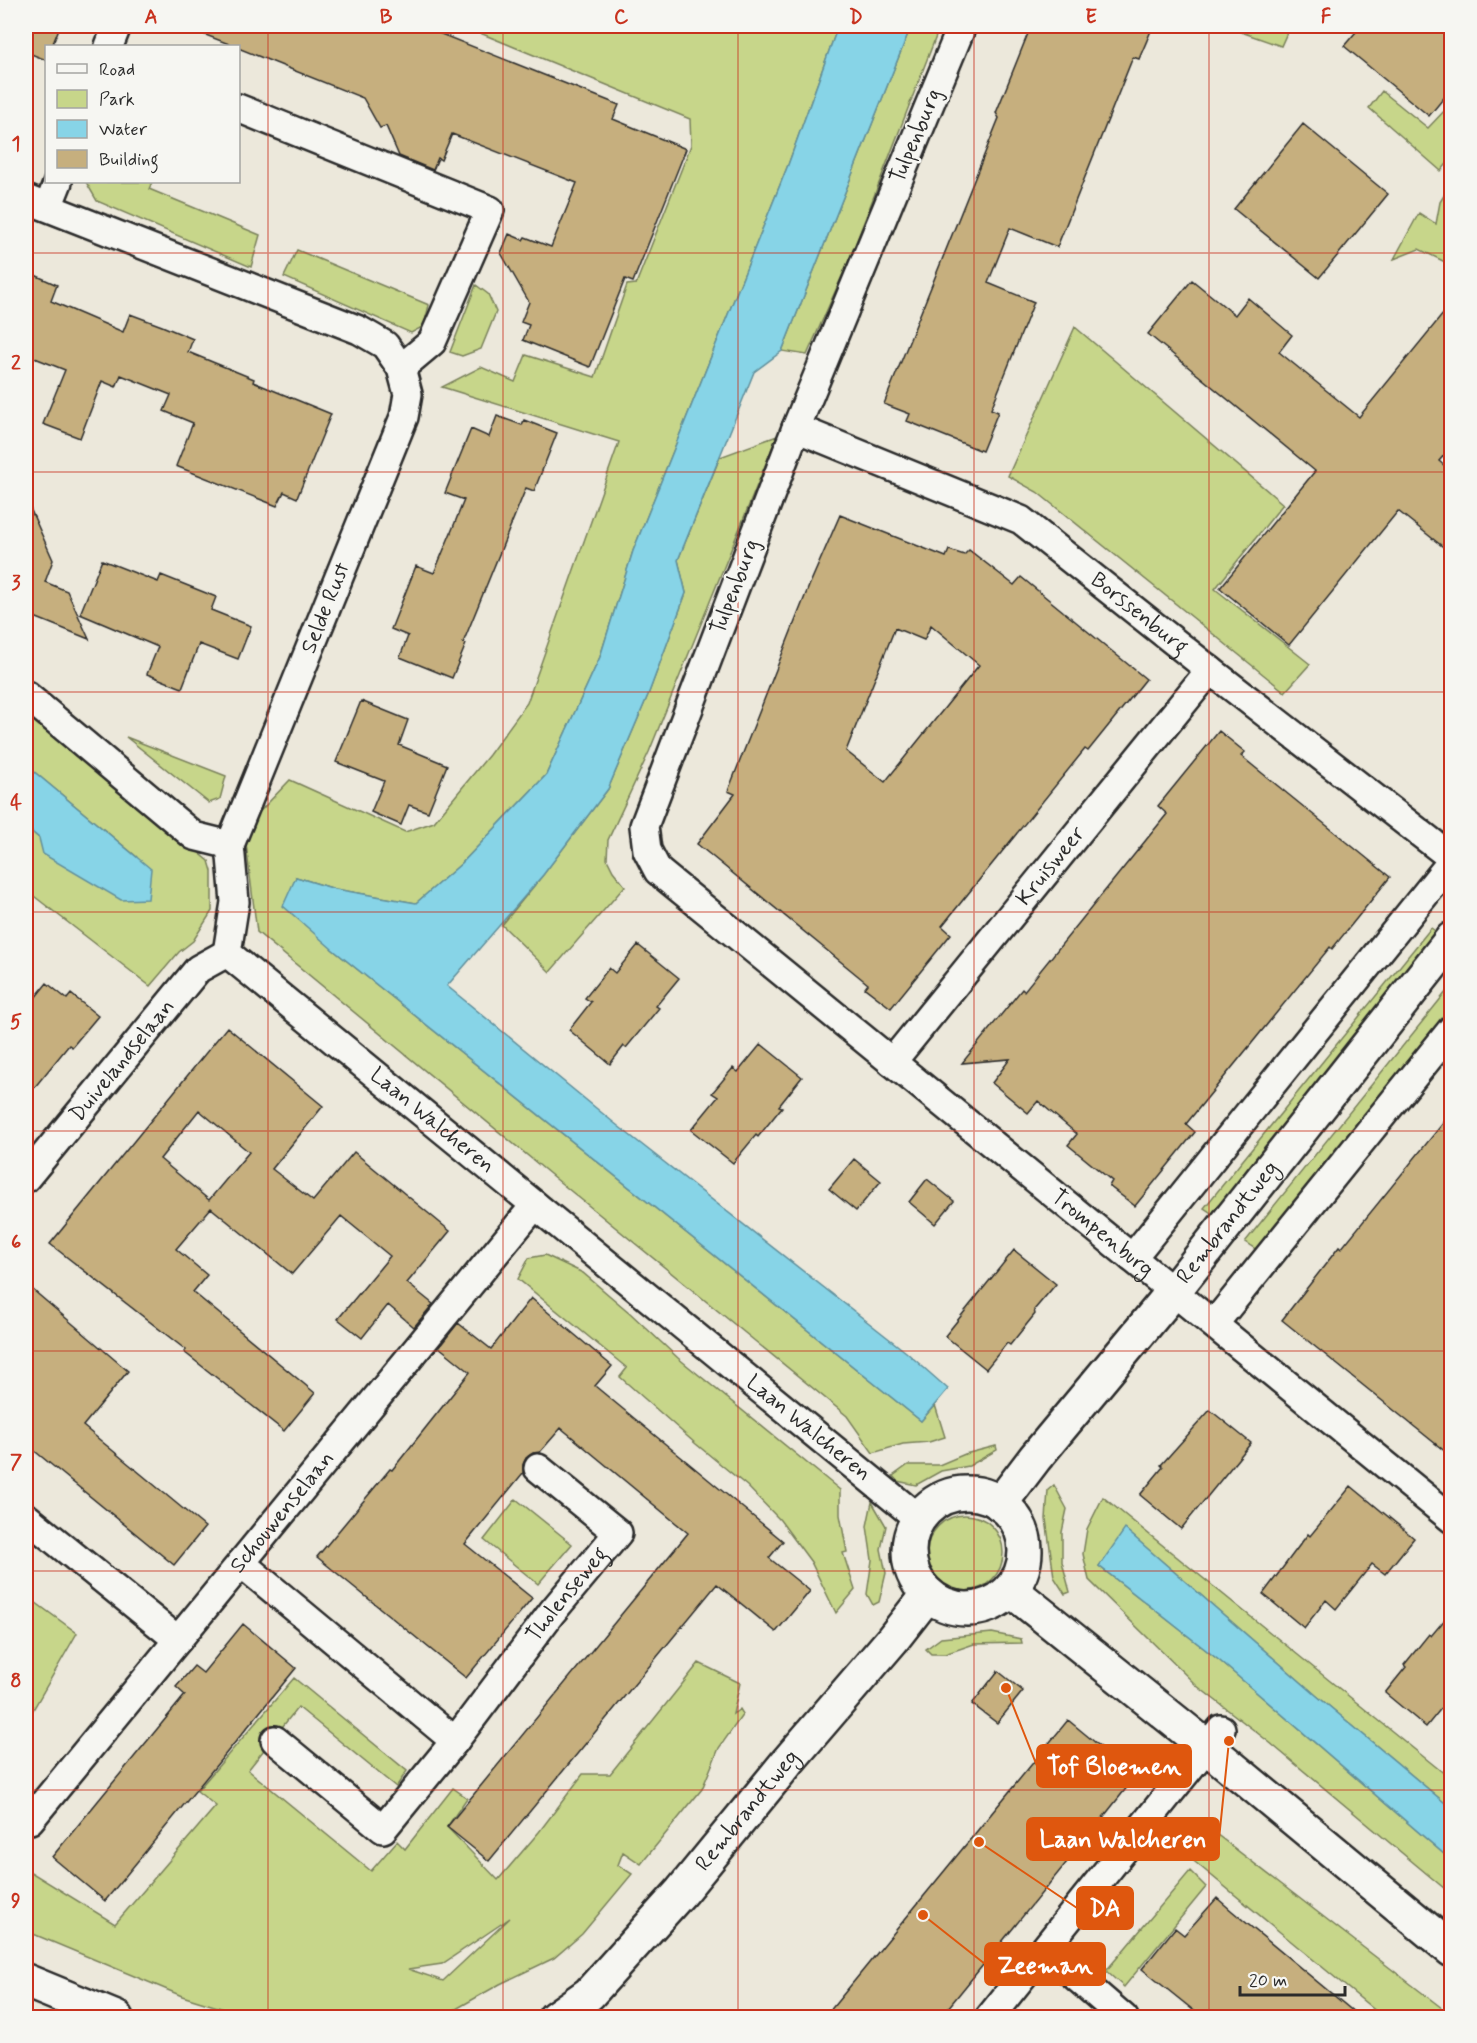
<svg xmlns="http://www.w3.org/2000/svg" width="1477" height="2043" viewBox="0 0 1477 2043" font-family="Mynerve,sans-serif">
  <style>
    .green { fill: #c7d68a; stroke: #79805a; stroke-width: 1.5; fill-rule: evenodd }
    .water { fill: #87d4e7; stroke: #62909c; stroke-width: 1.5 }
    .building { fill: #c6af7e; stroke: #2b2b2b; stroke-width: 1.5; fill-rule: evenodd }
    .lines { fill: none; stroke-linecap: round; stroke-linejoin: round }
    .street-casing { stroke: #2b2b2b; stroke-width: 32 }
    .secondary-casing { stroke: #2b2b2b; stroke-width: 38 }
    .street { stroke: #f6f6f2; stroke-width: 27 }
    .secondary { stroke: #f6f6f2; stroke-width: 33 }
    .grid { fill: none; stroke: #c8321e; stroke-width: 1.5; stroke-opacity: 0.55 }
    .labels { text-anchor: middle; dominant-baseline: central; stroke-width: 5; stroke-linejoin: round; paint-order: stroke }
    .street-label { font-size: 22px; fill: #2b2b2b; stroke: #f6f6f2 }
    .leader { fill: none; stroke: #df570e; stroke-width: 2 }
    .callout-dot { fill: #df570e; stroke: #f6f6f2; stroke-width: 2 }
    .callout { fill: #df570e; stroke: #df570e; stroke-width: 2 }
    .callout-label { font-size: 24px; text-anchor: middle; font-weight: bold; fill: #fff }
    .neatline { fill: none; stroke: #c8321e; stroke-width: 2 }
    .grid-label { font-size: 20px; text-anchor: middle; font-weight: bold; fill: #c8321e }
  </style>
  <rect width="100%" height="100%" fill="#ece8db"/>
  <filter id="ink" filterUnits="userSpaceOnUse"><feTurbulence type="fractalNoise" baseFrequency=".0167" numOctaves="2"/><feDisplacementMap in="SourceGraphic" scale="12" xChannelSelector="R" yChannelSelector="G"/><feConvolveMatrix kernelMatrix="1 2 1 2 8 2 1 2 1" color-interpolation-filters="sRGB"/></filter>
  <g filter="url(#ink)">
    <!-- green -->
    <path class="green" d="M463,26H838L788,165L633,551L600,657L546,775L462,863L416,903L335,889L296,877L332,949L921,1421L935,1405L945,1437L929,1442L903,1444L873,1453L847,1416L556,1179L257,932L244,828L290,780L405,832L434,822L489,755L527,703L619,442L442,387L481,367L515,382L526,355L595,377L627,285L636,284L691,145L690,119Z
      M911,26H940L850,258L807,355L782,351Z
      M1224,26H1290L1281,46Z
      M1382,91L1428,128L1446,109L1451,114V159L1441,171L1369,108Z
      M86,182H152L149,189L260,235L251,267L97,201Z
      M1451,184V265L1419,249L1394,259L1419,213L1436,224L1440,202Z
      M297,250L429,305L424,326L411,333L284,277Z
      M476,285L488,294L496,312L481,349L462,356L450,352Z
      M1075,327L1283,504L1215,589L1310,664L1285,692L1037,492L1008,476Z
      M777,436L649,752L608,840L607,859L613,871L625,886L550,972L502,925L543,875L608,789L648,695L686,593L678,560L720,457Z
      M26,714L82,756L209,861L212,871V911L193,941L179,952L150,986L26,890V827L39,838L137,857L26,765Z
      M126,737L226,776L220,799L209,803Z
      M1431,928L1441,935L1216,1216L1204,1208Z
      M1451,986V1011L1257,1250L1245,1242Z
      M545,1255L583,1273L630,1313L678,1358L840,1490V1515L847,1552L843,1553L855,1590L836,1613L811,1562L780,1520L747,1486L696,1444L620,1377L627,1368L518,1279L529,1258Z
      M996,1446L997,1450L969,1466L941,1471L916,1485L897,1481L893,1476L908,1465H939L965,1454Z
      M1054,1485L1067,1509L1062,1532V1562L1070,1592L1065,1594L1054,1577L1046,1519L1048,1490Z
      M1103,1497L1451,1779V1808L1317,1696L1126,1530L1099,1566L1220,1661L1451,1860V1894L1269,1742L1197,1686L1089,1580L1083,1554L1087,1529Z
      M516,1499L572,1544L538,1584L484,1540Z
      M872,1502L886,1526L881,1549L886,1573L879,1602L873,1605L867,1594L872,1560L867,1526Z
      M927 1553a38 38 0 1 1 76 0a38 38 0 1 1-76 0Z
      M28,1597L77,1633L30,1715L26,1711V1601Z
      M992,1633L1021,1639L1022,1643L974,1644L945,1654H931L926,1649L941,1638Z
      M699,1663L740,1683L733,1714L740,1709L743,1714L719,1748L702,1789L641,1864L623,1852L618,1865L632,1874L582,1934L554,1958L500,1984L442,2017H250L182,1996L26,1931V1869L115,1924L216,1806L197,1791L294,1678L407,1771L396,1787L298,1707L248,1770L371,1871L397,1841L405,1849L453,1788L467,1798L447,1827L498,1880L539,1832L583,1774H610ZM510,1918L443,1981L408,1969L442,1964Z
      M1207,1827L1451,2015V2017H1383L1184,1853Z
      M1190,1871L1206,1887L1124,1987L1106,1971Z"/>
    <!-- water -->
    <path class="water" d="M838,26H911L782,351L754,372L678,560L686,593L648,695L608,789L543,875L447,986L613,1122L906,1352L948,1389L921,1421L332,949L283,906L296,877L335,889L416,903L462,863L546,775L600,657L633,551L788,165Z
      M26,765L151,869L148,899L121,900L43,854L39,838L26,827Z
      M1125,1529L1317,1696L1451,1808V1860L1220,1661L1099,1566Z"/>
    <!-- building -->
    <path class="building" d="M26,26H60L52,46H46V60L26,52Z
      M186,26H421L619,105L613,119L686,149L633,282L625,279L590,367L523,340L529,325L521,322L529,302L501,253L509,234L523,240L525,237L551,247L577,183L452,134L441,160L438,158L433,170L399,156L386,126L380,128L363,98L238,48V46H234L185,27Z
      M1031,26H1153L1139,59L1133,57L1057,247L1010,228L988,283L1034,302L991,409L998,412L982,451L907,421L910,414L884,404L999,118L996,113Z
      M1361,26H1452V88L1429,116L1344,46Z
      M1303,124L1388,194L1319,278L1234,209Z
      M26,271L57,285L51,301L123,332L130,314L162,326L193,339L188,352L254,379L253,382L331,414L297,498L284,492L277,506L176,466L193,423L164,411L171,395L121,375L116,387L102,381L80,438L43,424L65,370L30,356L28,361H26Z
      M1192,280L1235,315L1248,298L1292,335L1279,352L1359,417L1452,303V446L1439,461L1452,472V554L1398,511L1289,645L1220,588L1315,471L1148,334Z
      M497,416L522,425L524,420L557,433L534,491L526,488L463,643L466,644L452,678L400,657L408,636L391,629L416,566L434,573L452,530L464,500L445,493L471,429L489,437Z
      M26,499L53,560L45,582L67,591L89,639L32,616L29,626L26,625Z
      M840,515L946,557L949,550L964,555L969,550L1014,585L1021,577L1146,679L1088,751L1085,749L942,926L951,934L891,1008L865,988L868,984L697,844L735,794L728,791L809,586ZM931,625L979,665L885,782L846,751L895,628L924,640Z
      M102,560L158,582L161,575L216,597L211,610L251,626L238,659L199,644L182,688L147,674L158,647L80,614Z
      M361,701L408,720L399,745L447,765L428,812L409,805L401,825L371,812L384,781L336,762Z
      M1219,731L1245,752L1241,756L1390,877L1332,949L1330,947L1186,1124L1195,1132L1135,1206L1109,1186L1112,1181L1068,1145L1077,1134L1038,1101L1028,1113L992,1083L1010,1059L962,1063L1022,989L1024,991L1167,814L1158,806Z
      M638,945L679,978L656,1006L659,1008L626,1048L624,1046L610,1064L569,1030L591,1002L585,998L609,968L615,973Z
      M47,983L67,999L71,994L98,1016L72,1047L69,1045L26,1098V1009Z
      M227,1027L323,1106L272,1169L313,1201L354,1152L450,1231L407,1283L433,1304L414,1327L388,1305L362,1338L338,1319L390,1256L341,1216L292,1274L211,1208L176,1249L207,1275L193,1292L315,1393L284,1431L184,1352L186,1350L50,1244ZM199,1110L249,1152L209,1200L160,1159Z
      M761,1044L802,1077L779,1106L782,1107L758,1137L756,1135L733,1163L691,1130L718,1097L712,1093L733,1068L738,1072Z
      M1452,1112V1457L1282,1320L1339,1247L1341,1249Z
      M854,1159L881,1181L856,1211L829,1189Z
      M927,1179L954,1201L935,1224L909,1202Z
      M1014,1250L1056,1284L1034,1310L1035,1314L1010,1345L1007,1343L986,1369L945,1336Z
      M26,1284L128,1371L83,1426L205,1527L174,1565L26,1444Z
      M531,1298L612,1366L595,1386L783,1541L769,1558L810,1591L776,1632L717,1584L489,1861L447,1827L688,1533L561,1428L540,1452L533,1453L526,1458L523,1465V1473L465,1544L532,1598L466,1678L317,1557L390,1469L392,1470L470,1372L439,1347L458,1323L491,1349Z
      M1210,1410L1251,1443L1181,1529L1140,1495L1163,1467L1161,1465Z
      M1351,1486L1414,1538L1385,1574L1372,1564L1336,1609L1326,1600L1304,1628L1263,1594L1308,1534L1310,1536Z
      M1452,1611V1695L1426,1727L1385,1693L1406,1667L1404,1665L1429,1634L1431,1636Z
      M243,1624L296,1668L105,1901L52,1857L185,1695L176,1687L194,1666L203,1673Z
      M998,1671L1023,1691L997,1723L972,1704Z
      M1068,1720L1136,1776L1093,1830L948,2008L936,2018H824Z
      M1217,1898L1232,1911L1361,2018H1203L1142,1969L1175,1928L1184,1935Z"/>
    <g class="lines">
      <defs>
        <g id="street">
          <path id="s1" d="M962,26L796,428L644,826L647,850L658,871L1452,1519"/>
          <path d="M109,46L117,26"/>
          <path d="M238,108L490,210L432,342L401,368"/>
          <path id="s2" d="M26,199L359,330L385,345L401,368L408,394L404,417L230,845L235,902L227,953L919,1519"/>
          <path d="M48,207L58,182"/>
          <path id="s3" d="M796,428L1021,520L1210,670L1452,858"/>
          <path d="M26,695L194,836L230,845"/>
          <path id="s4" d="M892,1062L1210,670"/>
          <path id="s5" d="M26,1178L198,969L227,953"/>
          <path d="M1132,1258L1452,861"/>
          <path d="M1214,1324L1452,1029"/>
          <path d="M26,1517L178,1640"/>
          <path d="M241,1563L455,1741"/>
          <path id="s6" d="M275,1740L383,1829L455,1741L552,1612L618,1533L538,1468"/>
          <path id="s7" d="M30,1820L535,1205"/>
          <path d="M1045,1950L1124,2018"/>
          <path d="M989,2018L1221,1729"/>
        </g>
        <g id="secondary">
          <circle cx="967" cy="1551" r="58"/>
          <path id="s8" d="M1000,1504L1035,1458L1173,1292L1452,939"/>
          <path d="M1011,1590L1207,1747L1452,1950"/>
          <path d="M26,1981L116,2018"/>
          <path id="s9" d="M555,2018L589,1994L681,1892L789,1760L892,1640L928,1594"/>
        </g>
      </defs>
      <!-- street casing -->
      <use href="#street" class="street-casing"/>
      <!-- secondary casing -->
      <use href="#secondary" class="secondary-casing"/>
      <!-- street -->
      <use href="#street" class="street"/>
      <!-- secondary -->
      <use href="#secondary" class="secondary"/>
    </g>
  </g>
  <!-- grid -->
  <path class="grid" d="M268,26V2018M503,26V2018M738,26V2018M974,26V2018M1209,26V2018M26,253H1452M26,472H1452M26,692H1452M26,912H1452M26,1131H1452M26,1351H1452M26,1571H1452M26,1790H1452"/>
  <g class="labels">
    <!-- street labels -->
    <g class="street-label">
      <text transform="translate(916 136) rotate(-67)">Tulpenburg</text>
      <text transform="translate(735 587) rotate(-69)">Tulpenburg</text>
      <text transform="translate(326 608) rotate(-68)">Selde Rust</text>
      <text stroke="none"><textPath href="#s3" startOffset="394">Borssenburg</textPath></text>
      <text stroke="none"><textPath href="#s4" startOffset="252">Kruisweer</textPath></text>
      <text stroke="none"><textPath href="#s5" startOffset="152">Duivelandselaan</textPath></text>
      <text stroke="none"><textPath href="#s2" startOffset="1302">Laan Walcheren</textPath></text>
      <text stroke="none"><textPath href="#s8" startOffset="362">Rembrandtweg</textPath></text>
      <text stroke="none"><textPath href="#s1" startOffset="1482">Trompenburg</textPath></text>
      <text stroke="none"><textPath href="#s2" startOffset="1788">Laan Walcheren</textPath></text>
      <text stroke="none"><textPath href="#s7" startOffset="398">Schouwenselaan</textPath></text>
      <text stroke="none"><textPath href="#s6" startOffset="438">Tholenseweg</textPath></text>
      <text stroke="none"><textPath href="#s9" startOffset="284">Rembrandtweg</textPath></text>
    </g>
  </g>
  <!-- callouts -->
  <path class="leader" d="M1006 1688L1037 1766M1229 1741L1219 1839M979 1842L1077 1908M923 1915L985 1964"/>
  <g class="callout-dot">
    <circle cx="1006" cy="1688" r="6"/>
    <circle cx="1229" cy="1741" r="6"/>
    <circle cx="979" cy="1842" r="6"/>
    <circle cx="923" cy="1915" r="6"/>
  </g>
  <g class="callout">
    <rect x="1037" y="1745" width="154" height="42" rx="6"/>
    <rect x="1027" y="1818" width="192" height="42" rx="6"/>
    <rect x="1077" y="1887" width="56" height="42" rx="6"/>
    <rect x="985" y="1943" width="120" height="42" rx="6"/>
  </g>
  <g class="callout-label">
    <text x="1114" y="1774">Tof Bloemen</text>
    <text x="1123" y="1847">Laan Walcheren</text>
    <text x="1105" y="1916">DA</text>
    <text x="1045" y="1973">Zeeman</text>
  </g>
  <!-- margin -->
  <rect width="1477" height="2043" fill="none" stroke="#f6f6f2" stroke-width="66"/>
  <!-- legend -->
  <rect x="45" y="45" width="195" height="138" fill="#f6f6f2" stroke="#a5a5a2" stroke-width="1.5"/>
  <rect x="57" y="64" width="30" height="9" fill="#f6f6f2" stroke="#a5a5a2" stroke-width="1.5"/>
  <text x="99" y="75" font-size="18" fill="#2b2b2b">Road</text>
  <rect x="57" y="90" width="30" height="18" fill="#c7d68a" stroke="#a5a5a2" stroke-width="1.5"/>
  <text x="99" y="105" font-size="18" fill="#2b2b2b">Park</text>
  <rect x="57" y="120" width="30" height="18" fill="#87d4e7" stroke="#a5a5a2" stroke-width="1.5"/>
  <text x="99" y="135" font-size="18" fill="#2b2b2b">Water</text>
  <rect x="57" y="150" width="30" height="18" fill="#c6af7e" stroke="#a5a5a2" stroke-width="1.5"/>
  <text x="99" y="165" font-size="18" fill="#2b2b2b">Building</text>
  <!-- scale -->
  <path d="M1240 1986v9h105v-9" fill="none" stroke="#2b2b2b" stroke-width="3"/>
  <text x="1249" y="1986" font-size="18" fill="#2b2b2b" stroke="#f6f6f2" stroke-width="4.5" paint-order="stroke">20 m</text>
  <rect x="33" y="33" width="1411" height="1977" class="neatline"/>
  <g class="grid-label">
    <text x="151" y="23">A</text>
    <text x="386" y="23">B</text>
    <text x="621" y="23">C</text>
    <text x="856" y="23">D</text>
    <text x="1091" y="23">E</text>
    <text x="1326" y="23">F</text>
    <text x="16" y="150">1</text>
    <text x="16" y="369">2</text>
    <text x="16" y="589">3</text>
    <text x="16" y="809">4</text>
    <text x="16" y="1028">5</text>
    <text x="16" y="1248">6</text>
    <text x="16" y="1468">7</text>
    <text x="16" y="1687">8</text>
    <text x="16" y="1907">9</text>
  </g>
</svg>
